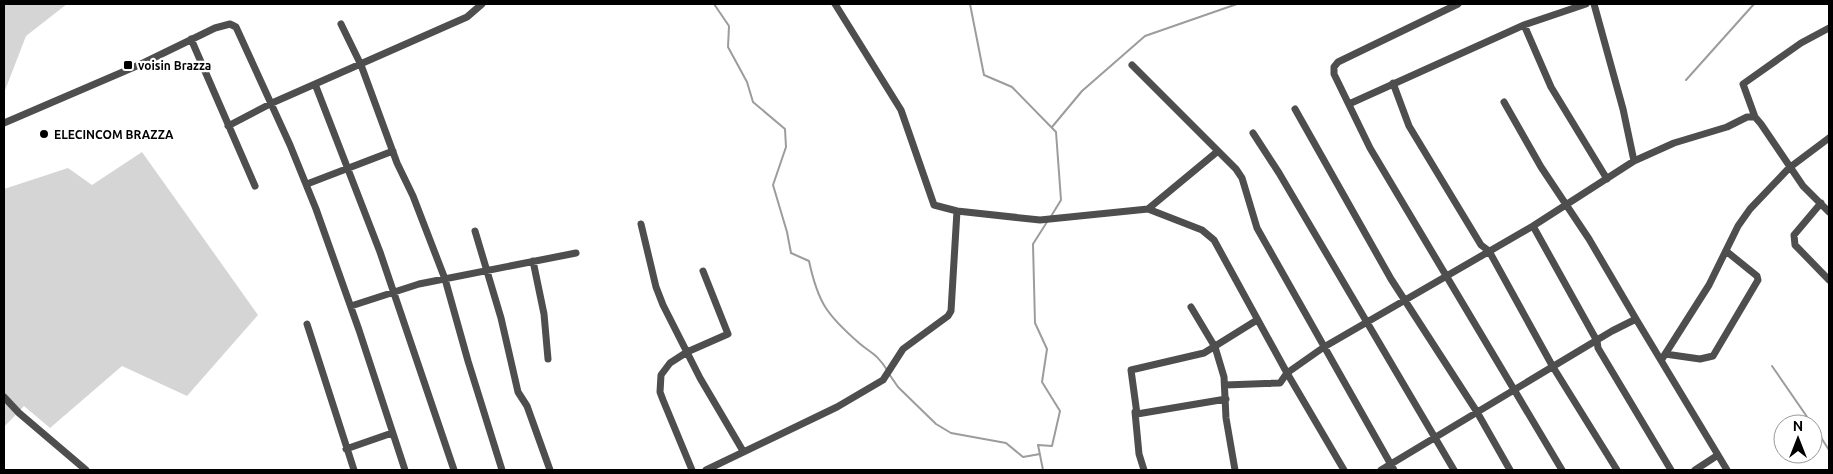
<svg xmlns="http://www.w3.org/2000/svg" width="1833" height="474" viewBox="0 0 1833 474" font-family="Ubuntu,sans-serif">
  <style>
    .green { fill: #d5d5d5 }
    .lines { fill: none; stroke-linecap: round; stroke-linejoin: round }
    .stream { stroke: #9c9c9c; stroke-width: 2 }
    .minor { stroke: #4e4e4e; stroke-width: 7 }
    .poi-dot { fill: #000; stroke: #fff; stroke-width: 2 }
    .labels { text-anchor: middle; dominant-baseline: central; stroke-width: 4.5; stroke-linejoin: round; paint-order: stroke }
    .poi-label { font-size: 12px; font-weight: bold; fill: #000; stroke: #fff; text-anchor: start }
  </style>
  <rect width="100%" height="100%" fill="#fff"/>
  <!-- green -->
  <path class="green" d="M4,4H67L26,36L4,93Z
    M142,152L258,315L187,396L122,366L50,428L24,406L4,427V189L68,168L92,185Z"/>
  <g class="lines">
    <!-- stream -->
    <path class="stream" d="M714,4L729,26L728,47L747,82L753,102L785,129L786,147L773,185L787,232L791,253L809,261C818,303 827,315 859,343C872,354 877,354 887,370
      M970,4L984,75L1012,87L1056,132L1061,200L1050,218
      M1686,80L1754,4
      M1052,127L1082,91L1145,36L1237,4
      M1772,366L1812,424
      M889,374L898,387L936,424L951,433L1006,443L1023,457L1040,454
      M1813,425L1829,450
      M1043,470L1038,445L1052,446L1060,411L1042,382L1047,349L1035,323L1033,244L1047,222"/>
    <!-- minor -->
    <path class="minor" d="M835,4L901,110L934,205L957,211L1040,220L1148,209L1202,230L1214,240L1287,373L1344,470
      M1458,4L1338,62L1334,67V74L1370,148L1562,470
      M1594,4L1623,109L1634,161
      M341,24L361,65L397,163L413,196L445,279L468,361L502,470
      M1524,25L1551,87L1607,179
      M191,39L255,186
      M1132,65L1236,169L1242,178L1257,228L1394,470
      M1393,83L1409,126L1481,245L1489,251L1553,367L1617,470
      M315,84L380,252L454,470
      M1504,102L1541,167L1589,239L1636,319
      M1349,104L1524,25L1586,4
      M1295,109L1391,279L1477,412L1510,470
      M1755,117L1743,84L1801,43L1829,28
      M4,123L139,65L215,28L230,24L236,27L290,145L316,209L359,330L405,470
      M228,126L272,103L467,17L482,4
      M1253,133L1279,173L1454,470
      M307,184L393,151
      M1821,203L1794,235L1795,245L1829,280
      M1148,209L1218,151
      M641,224L656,287L663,305L700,378L743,451
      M1533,226L1597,341L1598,348L1671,470
      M475,231L501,318L518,392L527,406L550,470
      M533,261L544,314L548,359
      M351,306L419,284L576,253
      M1191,307L1215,347L1224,377L1226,418L1235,470
      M307,324L354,470
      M1665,354L1700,359L1713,356L1758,280L1757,276L1726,251
      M1662,359L1709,285L1738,226L1750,209L1789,168L1829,138
      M1225,385L1280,383L1287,373L1324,347L1533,226L1634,161L1674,143L1727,127L1747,117H1755L1761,124L1803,186L1829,212
      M4,397L19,413L86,470
      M1226,399L1137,414L1131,370L1204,353L1257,320
      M1135,412L1139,454L1144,470
      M346,449L392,433
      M1718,455L1727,470
      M692,470L663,400L660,392L661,375L670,363L687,352L728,334L703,271
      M706,470L837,407L883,380L903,349L948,316L951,311L957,211
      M1381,470L1612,331L1636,319L1718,455L1695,470"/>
  </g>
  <!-- markers -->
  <g class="poi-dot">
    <rect x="123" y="60" width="10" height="10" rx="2.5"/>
    <circle cx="44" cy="134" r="5"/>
  </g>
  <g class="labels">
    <!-- poi labels -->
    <g class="poi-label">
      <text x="138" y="65">voisin Brazza</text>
      <text x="54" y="134">ELECINCOM BRAZZA</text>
    </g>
  </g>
  <!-- border -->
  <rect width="1833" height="474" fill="none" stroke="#000000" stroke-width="10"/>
  <!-- north arrow -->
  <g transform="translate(1798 439)"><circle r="24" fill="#ffffff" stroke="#999999"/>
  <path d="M0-4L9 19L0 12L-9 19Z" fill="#000000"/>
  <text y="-8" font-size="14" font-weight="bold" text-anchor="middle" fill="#000000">N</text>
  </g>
</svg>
